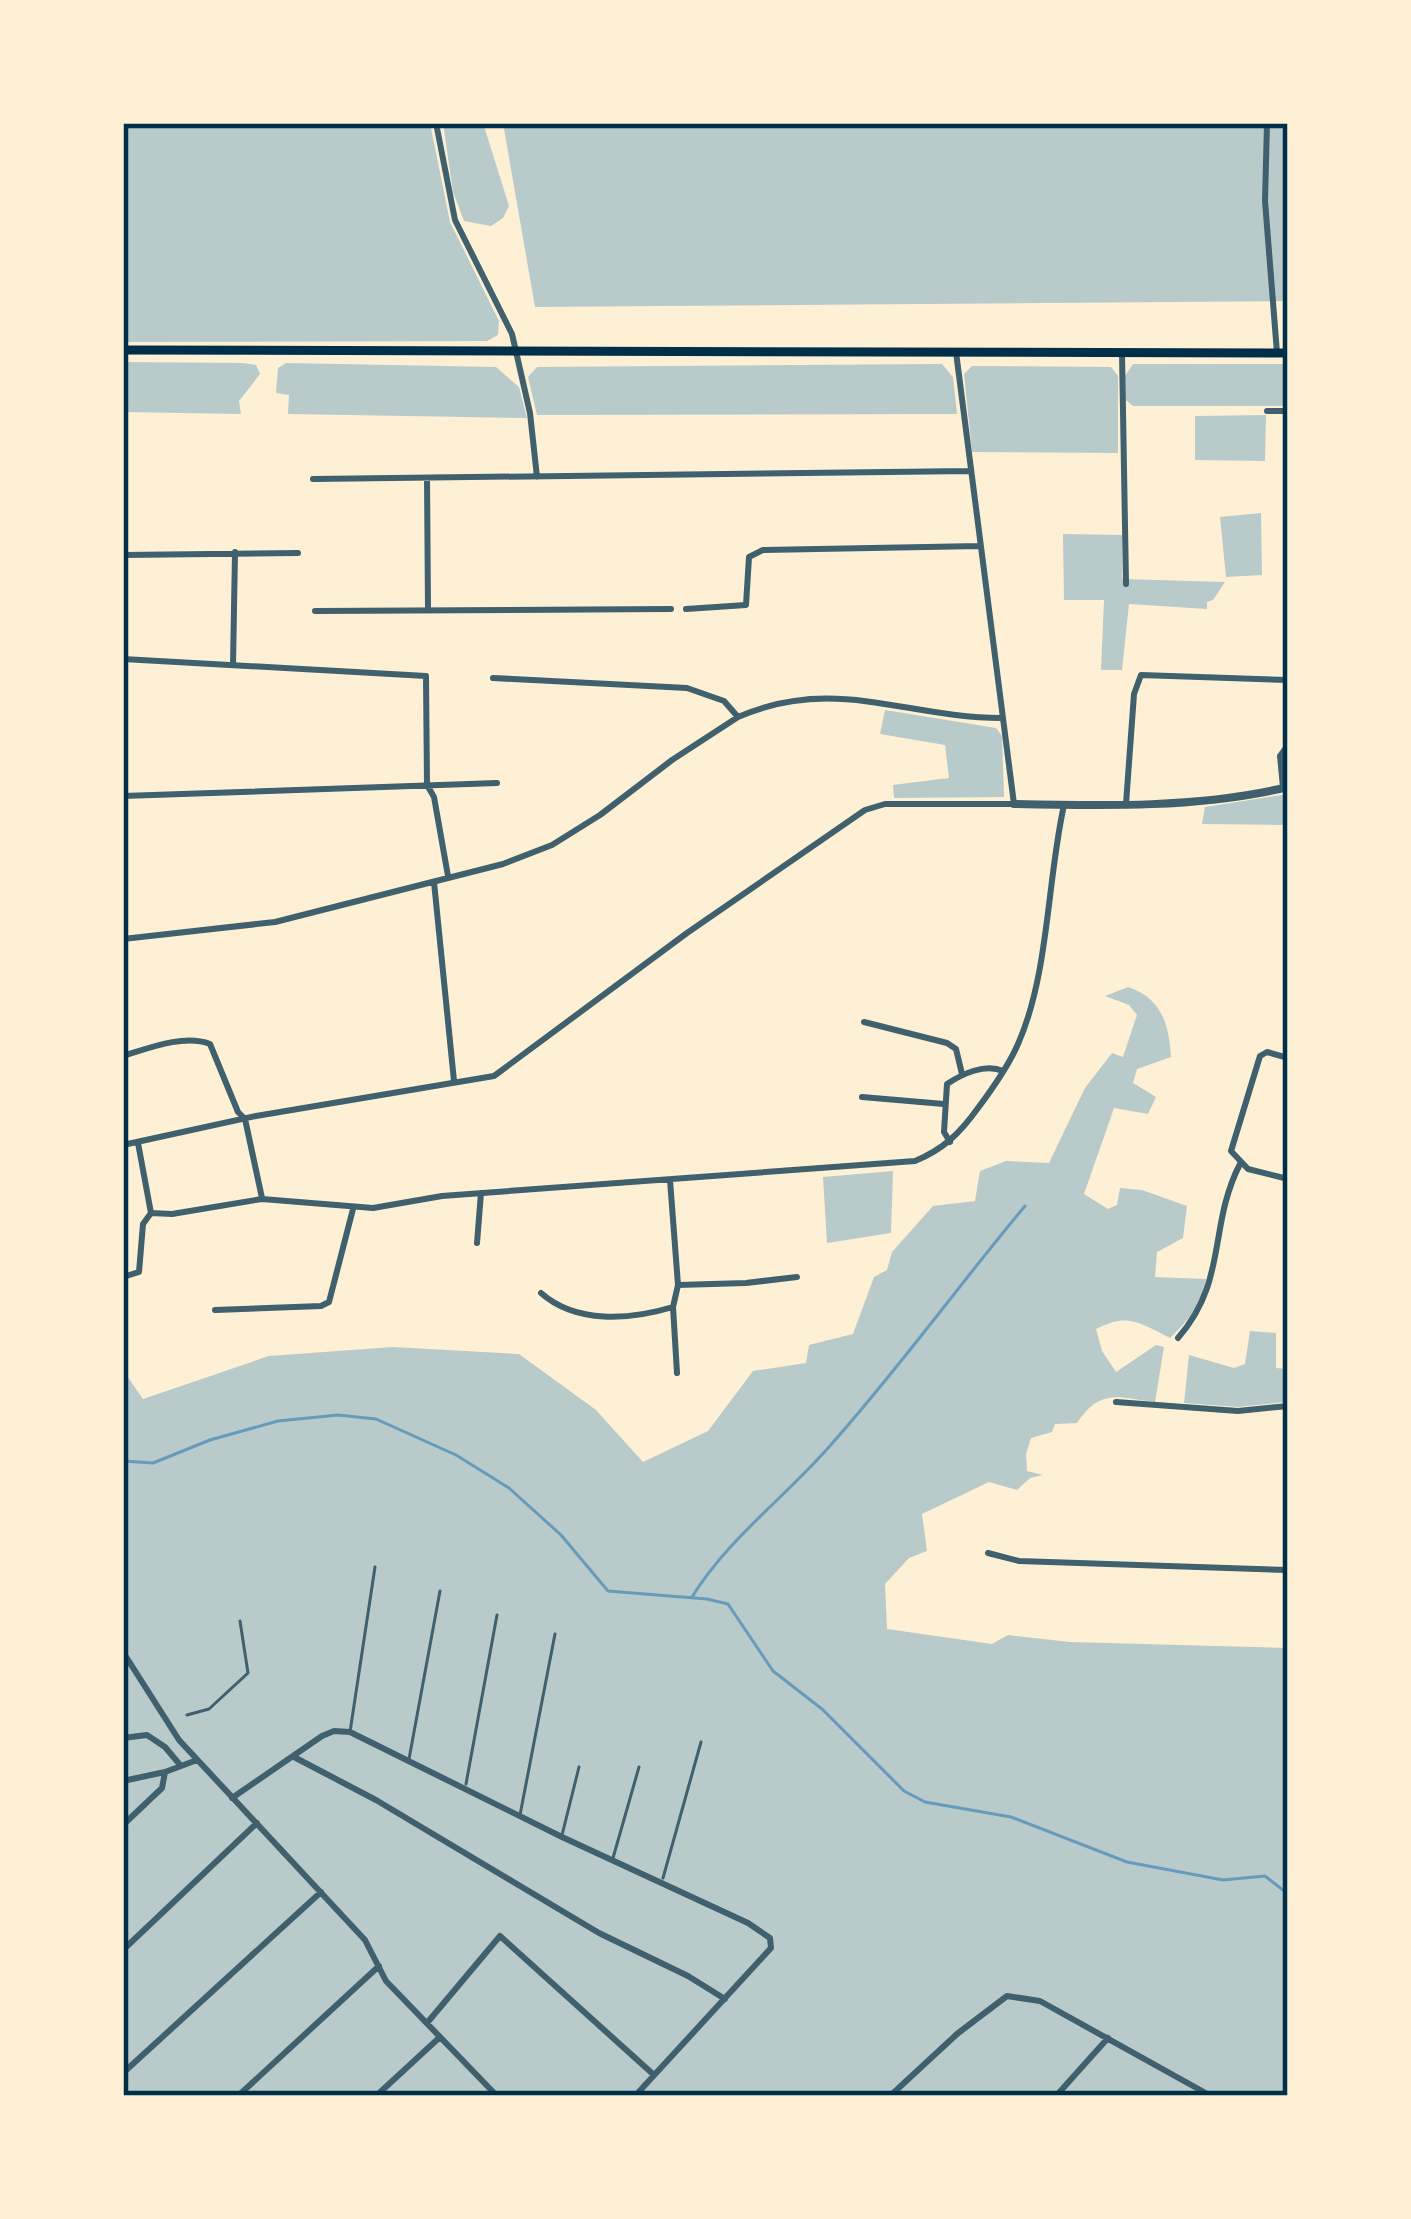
<svg xmlns="http://www.w3.org/2000/svg" width="1411" height="2219" viewBox="0 0 1411 2219" font-family="'Times New Roman',serif">
  <style>
    .green { fill: #b9caca }
    .lines { fill: none; stroke-linecap: round; stroke-linejoin: round }
    .stream { stroke: #669bbc; stroke-width: 3 }
    .service { stroke: #3f606c; stroke-width: 3 }
    .minor { stroke: #3f606c; stroke-width: 6 }
    .tertiary { stroke: #3f606c; stroke-width: 8 }
    .primary { stroke: #003049; stroke-width: 9 }
    .neatline { fill: none; stroke: #003049; stroke-width: 4.5 }
  </style>
  <rect width="100%" height="100%" fill="#fdf0d5"/>
  <!-- green -->
  <path class="green" d="M123,123H430L450,222L499,321L498,335L487,341L123,342Z
    M443,123H483L509,206L503,218L491,226L464,221L453,192Z
    M503,123H1288V301L535,307Z
    M123,362L243,363L256,365L260,374L239,401L241,414L123,412Z
    M286,363L496,367L519,387L527,418L288,414L289,395L276,393L278,368Z
    M942,364L953,377L957,414L537,415L528,377L537,367Z
    M1133,364H1288V406H1133L1123,398V379Z
    M972,366L1111,367L1118,376V453L972,452L964,374Z
    M1266,415L1265,461L1195,460V416Z
    M1261,513L1262,575L1226,577L1220,517Z
    M1063,534L1122,535V579L1225,582L1213,600L1207,602V609L1129,604L1122,670H1101L1104,600H1064Z
    M885,710L996,728L1002,736L1004,797L894,798L893,785L949,778L945,745L880,734Z
    M1288,794V825L1202,824L1205,807Z
    M1128,987C1162,998 1169,1025 1171,1057L1137,1069L1133,1083L1156,1097L1148,1114L1114,1108L1084,1194L1108,1209L1117,1205L1120,1188L1142,1190L1187,1206L1183,1238L1157,1252L1155,1277L1206,1279C1201,1305 1189,1320 1170,1338C1140,1323 1128,1312 1096,1329L1102,1351L1116,1372L1156,1345L1164,1347L1155,1402C1118,1397 1100,1388 1077,1423L1055,1424L1052,1432L1031,1438L1026,1454L1027,1471L1043,1475L1030,1478L1017,1490L989,1482L922,1514L927,1551L909,1558L885,1584L887,1629L992,1644L1008,1635L1070,1642L1288,1648V2096H1138L1126,2090L1134,2096H123V1370L143,1399L269,1356L393,1347L519,1354L596,1410L643,1462L708,1431L753,1371L806,1363L809,1345L853,1334L874,1277L887,1270L892,1252L933,1206L975,1201L980,1171L1006,1161L1049,1163L1085,1088L1112,1053L1123,1057L1137,1015L1129,1005L1105,996Z
    M893,1171L891,1233L827,1243L823,1177Z
    M1250,1331L1276,1333V1368L1288,1369L1286,1402L1238,1407L1184,1403L1189,1355L1234,1368L1245,1364Z"/>
  <g class="lines">
    <!-- stream -->
    <path class="stream" d="M123,1461L153,1463L210,1440L278,1421L338,1415L376,1419L456,1455L509,1488L561,1535L608,1591L707,1599L728,1604L773,1671L822,1709L904,1791L925,1802L1011,1817L1127,1862L1223,1880L1265,1876L1288,1894
      M692,1597C727,1540 784,1498 828,1448C898,1370 958,1286 1025,1206"/>
    <!-- service -->
    <path class="service" d="M187,1715L209,1709L248,1673L240,1621
      M350,1732L375,1567
      M409,1759L440,1591
      M466,1784L497,1615
      M520,1815L555,1634
      M562,1835L579,1767
      M613,1858L639,1767
      M663,1878L701,1742"/>
    <!-- minor -->
    <path class="minor" d="M436,123L455,220L512,334L530,413L537,477
      M1267,123L1265,201L1277,353
      M1122,353L1126,584
      M1267,411H1288
      M313,479L971,471
      M427,479L428,607
      M123,555L298,553
      M686,609L746,605L749,557L763,550L980,546
      M315,611L671,609
      M123,659L426,676L427,785L434,797L448,876
      M233,665L235,552
      M493,678L687,688L724,701L738,717
      M1283,787L1280,756L1288,745
      M123,796L497,783
      M1126,804L1134,694L1141,675L1288,680
      M434,882L454,1081
      M123,939L275,922L503,864L552,845L600,815L672,760L738,717C835,675 905,718 1002,718
      M864,1022L947,1043L956,1049L962,1074
      M123,1056C149,1048 184,1034 210,1044L238,1112L245,1119L262,1198
      M1288,1058L1267,1052L1260,1056L1231,1151L1248,1169L1288,1179
      M862,1097L944,1104
      M950,1142L944,1132L947,1084C962,1074 985,1063 1003,1071
      M123,1145L256,1116L494,1076L687,933L865,810L885,804H1014L956,352
      M670,1180L678,1285L673,1307L677,1373
      M151,1213L172,1214L262,1199L373,1208L442,1196L915,1161C944,1149 960,1133 978,1108C993,1088 1008,1067 1018,1044C1049,974 1047,881 1064,805
      M477,1243L481,1193
      M123,1277L139,1272L143,1224L151,1213L138,1143
      M678,1285L746,1283L797,1277
      M541,1293C576,1324 630,1320 673,1307
      M215,1310L321,1306L329,1302L353,1209
      M1178,1338C1228,1281 1208,1226 1240,1164
      M1116,1402L1238,1411L1288,1406
      M988,1553L1019,1561L1288,1570
      M123,1652L179,1740L365,1940L386,1981L497,2096
      M123,1738L147,1735L165,1747L181,1766
      M294,1757L376,1800L599,1933L688,1976L725,1999
      M123,1781L165,1772L197,1760
      M232,1798L322,1736L334,1731L350,1732L562,1837L748,1923L770,1938L771,1948L635,2096
      M123,1825L162,1788L165,1772
      M123,1950L257,1823
      M427,2023L500,1936L654,2075
      M123,2073L321,1892
      M238,2096L379,1966
      M376,2096L440,2037
      M890,2096L957,2034L1007,1996L1040,2001L1211,2096
      M1056,2096L1108,2038"/>
    <!-- tertiary -->
    <path class="tertiary" d="M1014,804C1104,806 1200,808 1288,787"/>
    <!-- primary -->
    <path class="primary" d="M123,350L1288,353"/>
  </g>
  <!-- border -->
  <rect width="1411" height="2219" fill="none" stroke="#fdf0d5" stroke-width="252"/>
  <rect x="126" y="126" width="1159" height="1967" class="neatline"/>
</svg>
